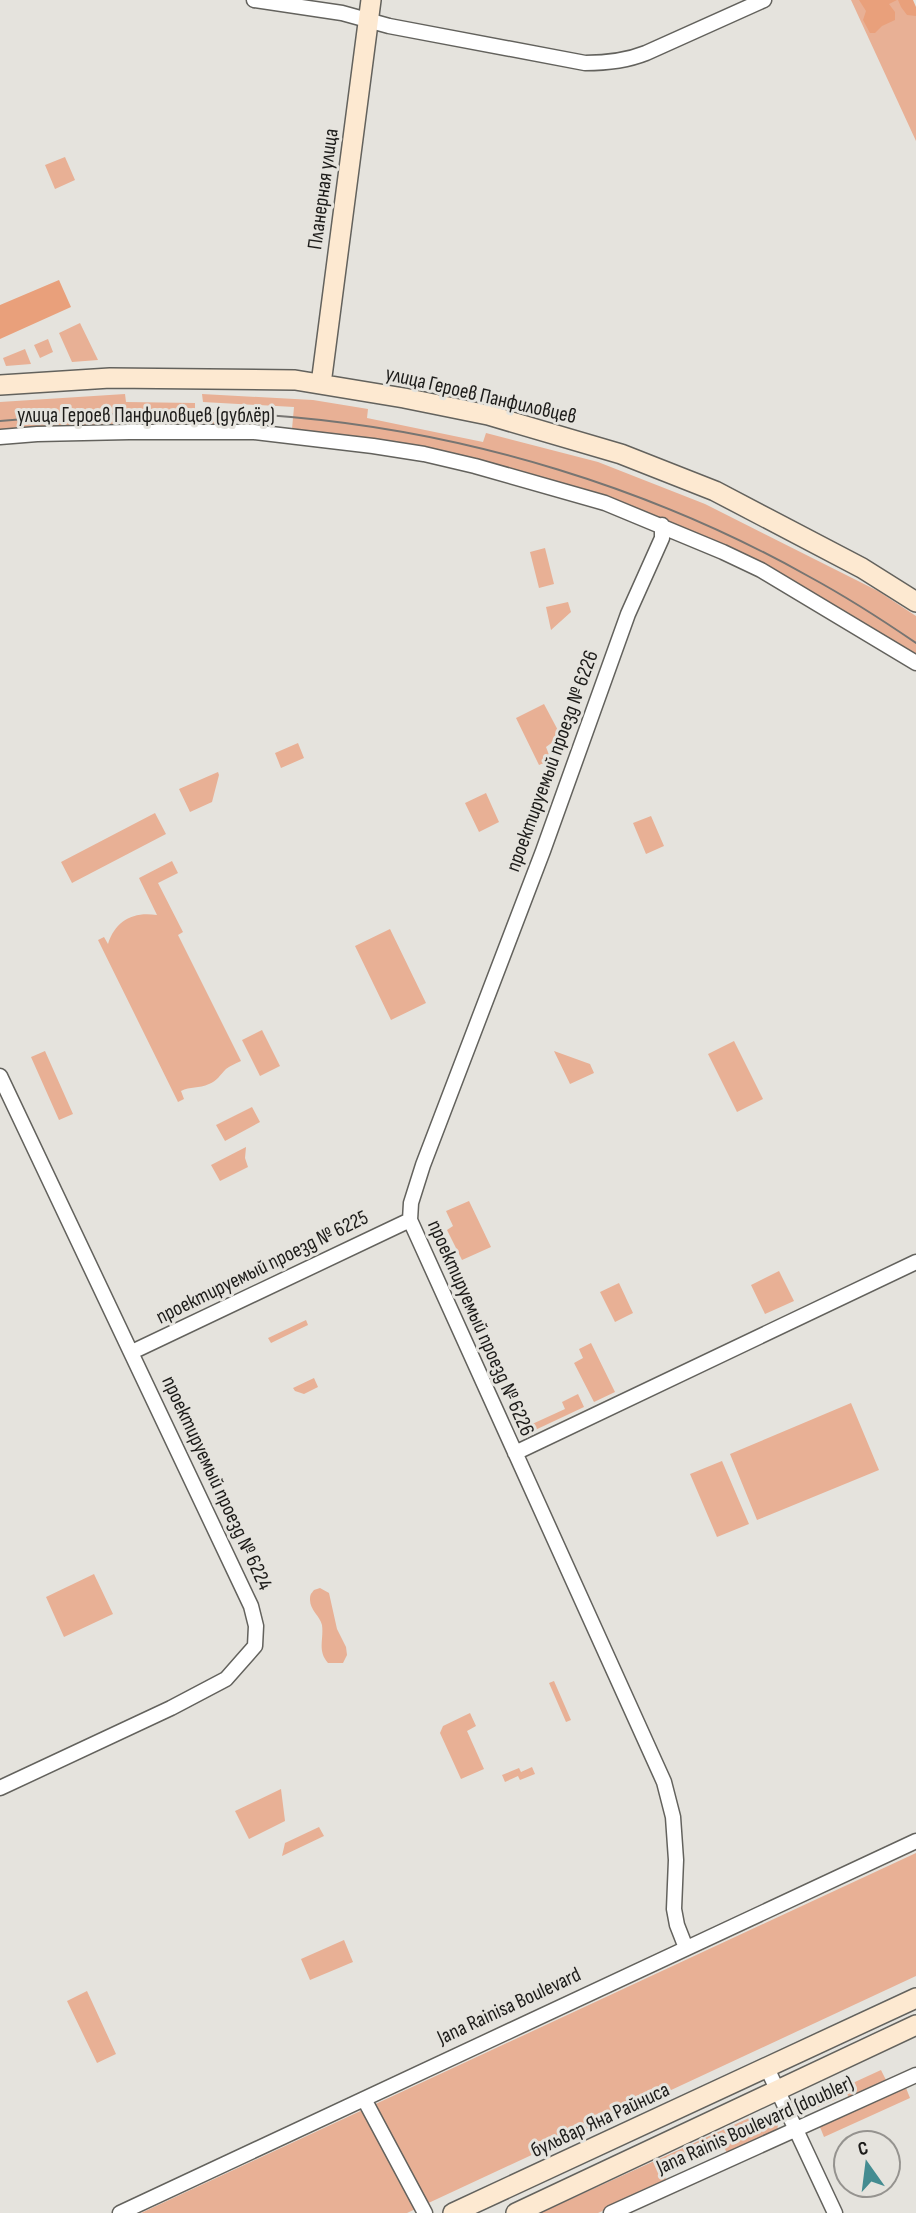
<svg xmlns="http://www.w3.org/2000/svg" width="916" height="2213" viewBox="0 0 916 2213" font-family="'Sofia Sans Condensed',sans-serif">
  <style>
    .green { fill: #e8b095 }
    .forest { fill: #e9a07b }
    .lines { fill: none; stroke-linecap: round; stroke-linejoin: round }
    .street-casing { stroke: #63625d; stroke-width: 17 }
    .secondary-casing { stroke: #63625d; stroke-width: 22 }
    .street { stroke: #fff; stroke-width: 14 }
    .secondary { stroke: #fde9d1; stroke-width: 19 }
    .tram { stroke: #777572; stroke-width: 2 }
    .labels { text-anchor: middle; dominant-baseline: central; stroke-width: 6; stroke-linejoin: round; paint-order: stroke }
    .street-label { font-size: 21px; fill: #1d1c1a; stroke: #e5e3dd }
  </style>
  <rect width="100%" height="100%" fill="#e5e3dd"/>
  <!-- green -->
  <path class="green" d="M851,0H911L916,11V141Z
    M65,157L75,180L55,189L45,165Z
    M80,323L98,360L72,362L59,333Z
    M48,339L53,352L40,358L34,345Z
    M25,349L31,364L6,366L3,358Z
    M125,394L126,402L195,403V418H234L233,425C155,423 78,427 0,432V402Z
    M202,394L313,400L368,409L367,418L483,442L486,433L598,462L705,504L878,591L916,616V655L747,556L597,494L536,476L458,456L367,440L292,429L294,407L203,402Z
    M545,548L554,584L539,588L530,552Z
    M568,602L571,612L551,630L546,607Z
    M544,704L561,736L546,747L551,760L539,765L516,718Z
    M298,743L304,758L281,768L275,753Z
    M218,772L219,775L212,802L190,812L179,789Z
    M486,793L499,822L479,832L465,803Z
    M155,813L166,834L72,883L61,862Z
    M651,816L664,846L646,854L633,823Z
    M172,861L178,873L158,883L183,932L178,935L241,1061C236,1063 230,1066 226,1069C220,1075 217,1081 209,1084C199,1089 190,1086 181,1091L184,1099L178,1102L98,940L104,937L108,944C115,921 133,911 157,915L139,878Z
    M390,929L426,1003L391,1020L355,946Z
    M262,1030L280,1066L260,1076L242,1040Z
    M734,1041L763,1099L737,1112L708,1054Z
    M45,1051L73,1114L59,1120L31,1057Z
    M554,1051L590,1064L594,1073L570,1084Z
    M252,1107L260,1122L225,1141L216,1125Z
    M246,1147L245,1158L248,1167L220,1181L211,1165Z
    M469,1201L491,1247L462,1260L447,1230L453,1226L446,1211Z
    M779,1271L794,1301L765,1314L751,1285Z
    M619,1283L633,1313L615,1322L600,1292Z
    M306,1320L308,1325L271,1343L268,1338Z
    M591,1343L615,1392L594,1402L574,1363L583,1358L579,1349Z
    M314,1378L318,1387L304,1394L295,1391L293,1388Z
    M578,1394L584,1407L533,1431L530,1425L565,1409L562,1402Z
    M851,1403L879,1470L757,1520L730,1454Z
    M722,1461L749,1524L717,1537L690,1474Z
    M94,1574L113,1614L64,1637L46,1597Z
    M320,1588L329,1593L337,1629L346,1647L347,1655L343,1663H328C317,1650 324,1640 322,1625C320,1616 310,1610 310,1600C310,1594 311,1594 314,1590Z
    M554,1681L571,1720L566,1722L549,1683Z
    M470,1713L476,1726L467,1731L484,1769L461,1779L440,1733L443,1726Z
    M532,1767L535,1774L520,1780L518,1776L505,1782L502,1775L519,1768L521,1772Z
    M281,1789L285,1821L249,1839L235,1811Z
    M319,1827L324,1836L282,1856L285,1843Z
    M916,1853V1976L407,2213H141Z
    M344,1940L353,1962L310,1980L301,1959Z
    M87,1991L116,2054L97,2063L67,2001Z
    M881,2070L887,2082L850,2100L844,2087Z
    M906,2088L910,2098L824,2137L820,2127Z
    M836,2091L839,2098L813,2109L814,2100Z
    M762,2117L773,2119L778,2125L777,2131L727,2153L723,2145L663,2173L667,2181L598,2213H540L749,2118Z"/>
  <!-- forest -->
  <path class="forest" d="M859,0H897L889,4L895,12V20L882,26L875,33H870L863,20L866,11Z
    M898,0H913L916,7V16L907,15L901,7Z
    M59,280L71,307L0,339V305Z"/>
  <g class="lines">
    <defs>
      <path id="street" d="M254,0L342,13L389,26L585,63C607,63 626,61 646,53L764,0
        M0,437L37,434L129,432H254L373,446L424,454L475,466L605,503L723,552L761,570L916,663
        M662,525V538L628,614L543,851L423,1165L411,1203L410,1220L664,1782L673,1817L676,1860L674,1909L677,1925L686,1948
        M0,1076L251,1606L256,1626L255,1646L226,1679L171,1708L0,1788
        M132,1352L410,1220
        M515,1453L916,1262
        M767,2068L835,2213
        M364,2099L425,2213
        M120,2213L916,1841
        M611,2213L916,2075"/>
      <path id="secondary" d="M321,384L371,0
        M0,385L110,378L295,380L404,398L488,415L621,454L715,491L862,568L916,602
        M453,2213L916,1998
        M516,2213L916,2025"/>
    </defs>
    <!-- street casing -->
    <use href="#street" class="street-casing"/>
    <!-- secondary casing -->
    <use href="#secondary" class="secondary-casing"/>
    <!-- street -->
    <use href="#street" class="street"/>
    <!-- secondary -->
    <use href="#secondary" class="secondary"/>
    <!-- tram -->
    <path class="tram" d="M0,421C96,413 194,409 291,417C470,433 651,488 808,576C845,596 881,619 916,643"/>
  </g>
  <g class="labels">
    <!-- street labels -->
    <g class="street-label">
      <text transform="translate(323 189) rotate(-82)">Планерная улица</text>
      <text transform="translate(481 395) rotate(13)">улица Героев Панфиловцев</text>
      <text x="146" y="415">улица Героев Панфиловцев (дублёр)</text>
      <text transform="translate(552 761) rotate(-70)">проектируемый проезд № 6226</text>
      <text transform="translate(262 1267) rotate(-26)">проектируемый проезд № 6225</text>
      <text transform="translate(481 1328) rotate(66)">проектируемый проезд № 6226</text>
      <text transform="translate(217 1483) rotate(65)">проектируемый проезд № 6224</text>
      <text transform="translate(509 2006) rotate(-25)">Jana Rainisa Boulevard</text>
      <text transform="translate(600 2120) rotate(-25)">бульвар Яна Райниса</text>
      <text transform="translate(755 2125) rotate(-24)">Jana Rainis Boulevard (doubler)</text>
    </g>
  </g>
  <!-- north arrow -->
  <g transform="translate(867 2164) rotate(346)"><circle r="33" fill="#e5e3dd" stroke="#95938f" stroke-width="2"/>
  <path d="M0-5L12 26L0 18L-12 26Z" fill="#448c91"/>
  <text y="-10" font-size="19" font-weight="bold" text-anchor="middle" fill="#1d1c1a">С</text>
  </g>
</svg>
